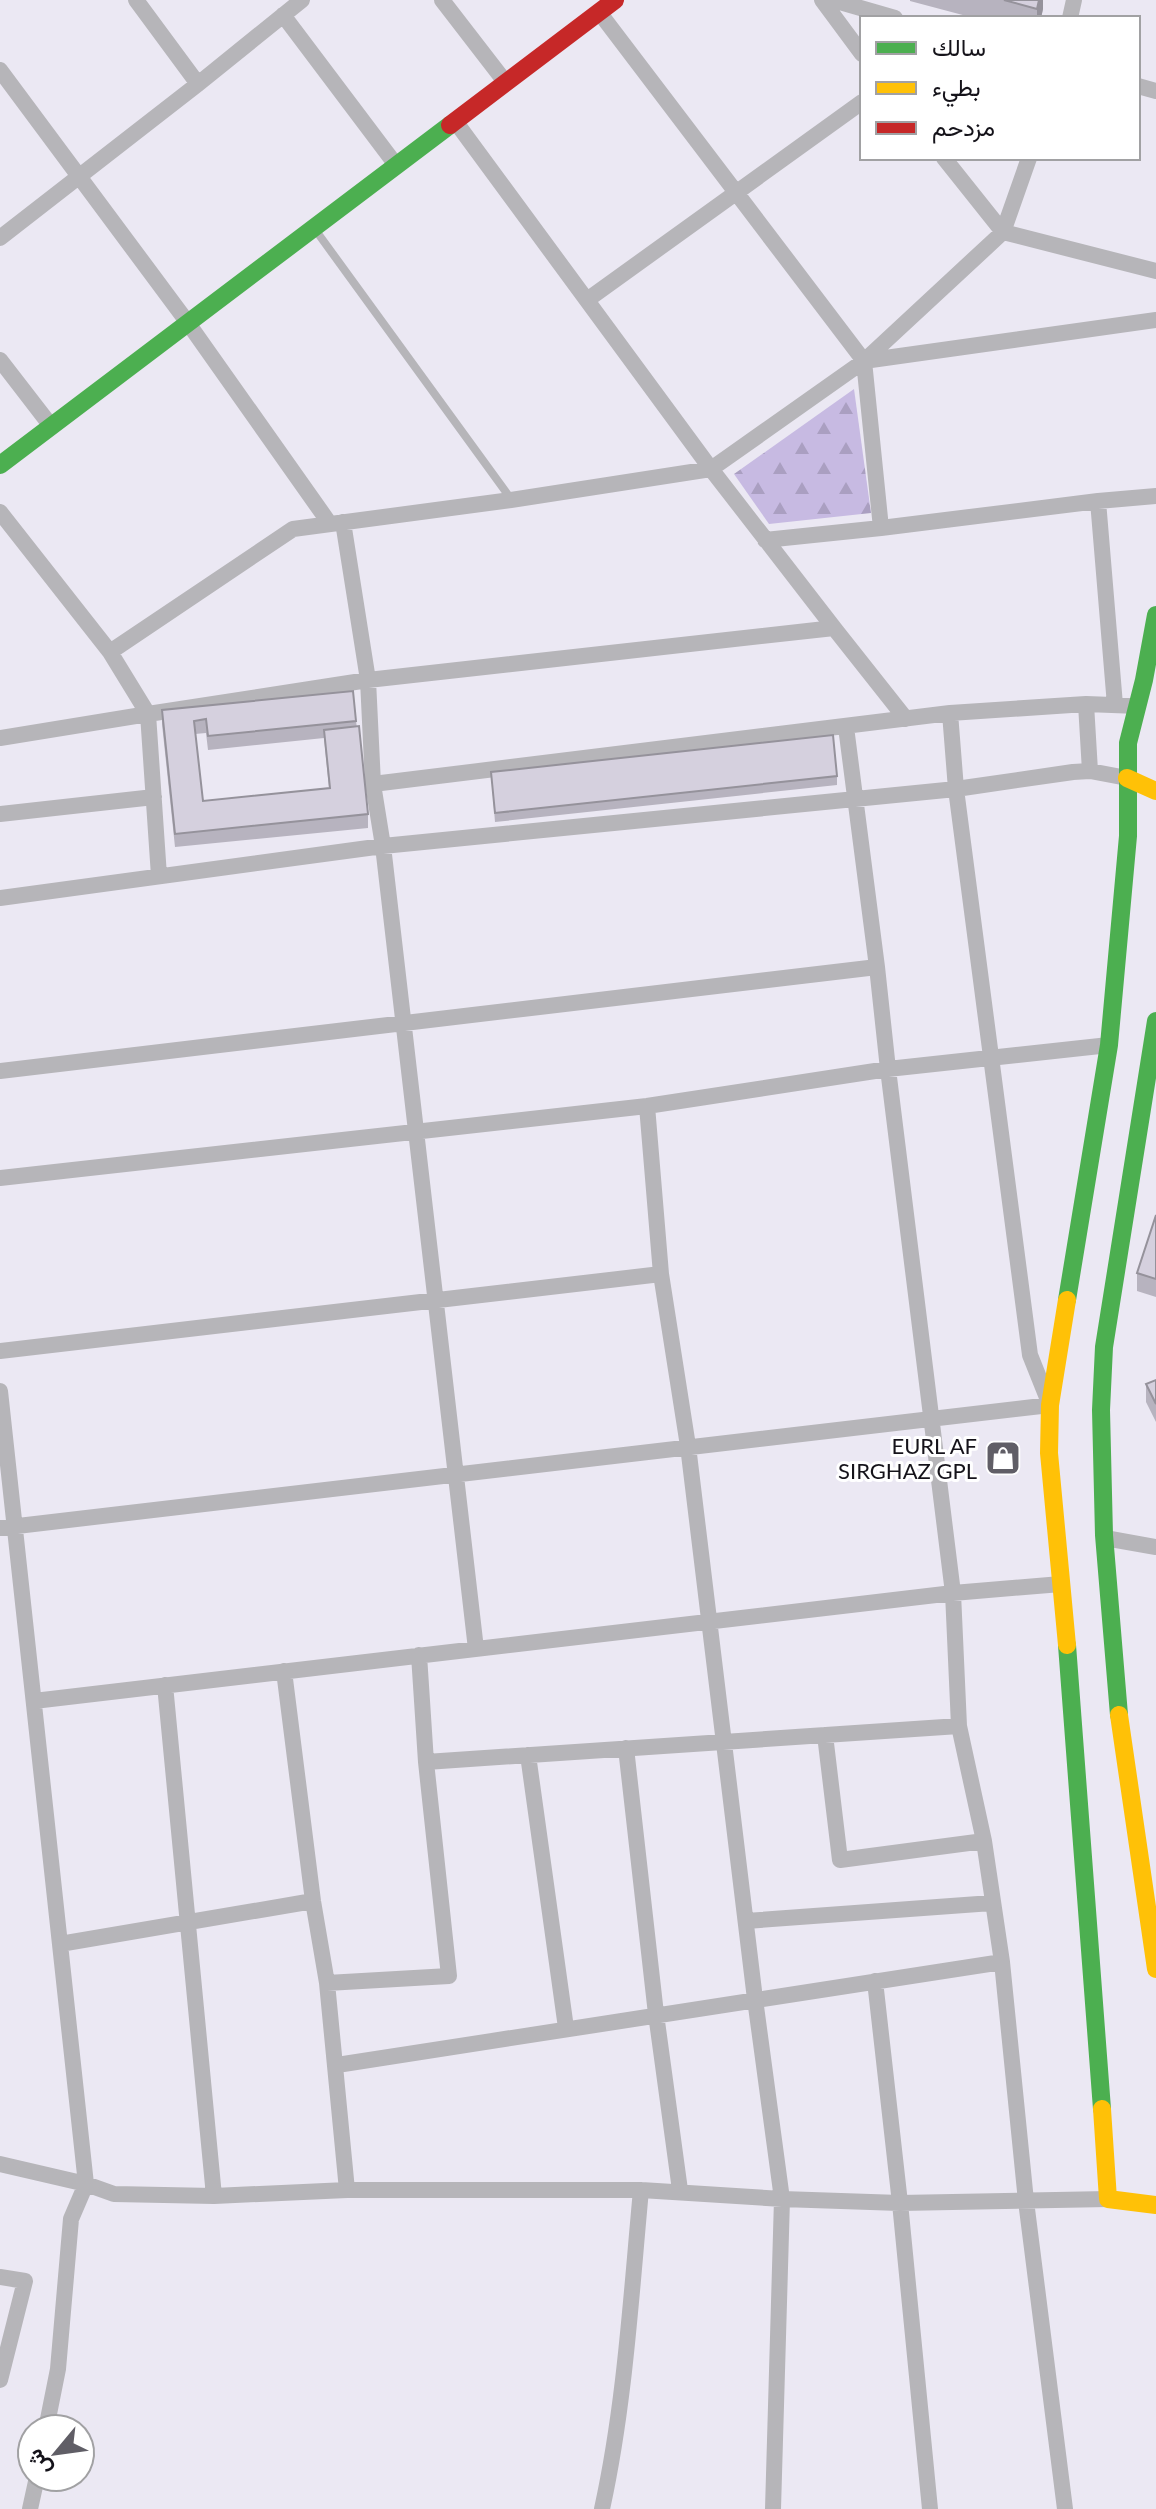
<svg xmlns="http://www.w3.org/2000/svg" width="1156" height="2509" viewBox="0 0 1156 2509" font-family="Lato,Vazirmatn,sans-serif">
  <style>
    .forest { fill: url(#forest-firs) }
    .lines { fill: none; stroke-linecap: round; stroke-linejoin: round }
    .lane { stroke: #b6b5b9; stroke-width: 8 }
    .street { stroke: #b6b5b9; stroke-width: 16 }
    .fast { stroke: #4caf50; stroke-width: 18 }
    .slow { stroke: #ffc107; stroke-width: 18 }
    .jam { stroke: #c62828; stroke-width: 18 }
    .wall { fill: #b7b3bf; fill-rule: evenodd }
    .shaded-wall { fill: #95929b }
    .building { fill: #d5d0de; stroke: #95929b; stroke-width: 2 }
    .labels { text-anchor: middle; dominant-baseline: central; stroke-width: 6; stroke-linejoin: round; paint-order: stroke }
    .poi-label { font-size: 22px; fill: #15131a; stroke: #fff; text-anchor: end }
  </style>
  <defs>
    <pattern id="forest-firs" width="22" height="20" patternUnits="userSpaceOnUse" patternTransform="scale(2)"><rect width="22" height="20" fill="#c7bae2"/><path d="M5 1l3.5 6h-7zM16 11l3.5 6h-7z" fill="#aa9fc1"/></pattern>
  </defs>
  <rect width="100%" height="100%" fill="#ebe8f3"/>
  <!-- forest -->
  <path class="forest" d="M854,389L871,513L769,524L734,474Z"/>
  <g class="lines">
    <!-- lane -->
    <path class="lane" d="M314,228L511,499"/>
    <!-- street -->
    <path class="street" d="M136,0L198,84
      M442,0L506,83
      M822,0L862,54
      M833,0L895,18
      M599,12L864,361L881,528L765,540
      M283,15L396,165
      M1070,18L1074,0
      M0,70L188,323L330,524
      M1138,86L1156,91
      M944,158L1003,232L1156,271
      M0,238L198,84L302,0
      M587,300L862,102
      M0,360L51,426
      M864,361L1156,320
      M1098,501L1115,705
      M0,512L110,652L148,714L368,680L834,628L711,469L455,121
      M343,522L368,680L373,784L383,846L476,1649
      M881,528L1098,501L1156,496
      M834,628L906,719
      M110,652L293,529L511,500L711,469L864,361L1003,232L1029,158
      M1086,704L1090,771
      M846,727L877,967L888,1069L953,1593L959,1726L984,1841L1002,1962L1026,2201L1065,2509
      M0,738L148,714L159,876
      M373,784L950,713L1086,704L1138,706
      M0,814L154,797
      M0,898L383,846L956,789L1073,772L1090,771L1127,778
      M0,1071L877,967
      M647,1106L661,1274L688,1446L755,1999L782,2199L773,2509
      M0,1178L647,1106L888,1069L1109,1045
      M0,1351L661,1274
      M0,1391L86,2184L71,2219L58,2369L46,2429
      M0,1528L1050,1405L1030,1355L956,789L950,713
      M1105,1538L1156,1547
      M284,1671L313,1901L327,1983L449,1976L426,1762L419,1655
      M165,1685L214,2196
      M34,1701L953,1593L1061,1584
      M825,1735L840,1860L984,1841
      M626,1748L656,2014L680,2190
      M528,1755L566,2028
      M426,1762L959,1726
      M746,1921L992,1903
      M60,1944L313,1901
      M875,1981L900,2203L930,2509
      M327,1983L347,2190
      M337,2065L1002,1962
      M0,2164L86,2184L114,2194L214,2196L347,2190H641L782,2199L900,2203L1108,2199
      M0,2277L25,2281L0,2380
      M30,2509L37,2477
      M602,2509C625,2404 631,2296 641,2190"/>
    <!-- fast -->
    <path class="fast" d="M0,465L450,125
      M1067,1300L1109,1045L1128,836V743L1144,680L1156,615
      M1067,1645L1102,2109
      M1119,1715L1104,1535L1101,1410L1104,1347L1156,1021"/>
    <!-- slow -->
    <path class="slow" d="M1127,778L1156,791
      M1067,1645L1049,1453L1050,1405L1067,1300
      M1119,1715L1156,1969
      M1102,2109L1108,2199L1156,2205"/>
    <!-- jam -->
    <path class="jam" d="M450,125L615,0"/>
  </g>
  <!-- wall -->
  <path class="wall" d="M910,0H1043V9L1041,18H974L910,1Z
    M162,710L356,721L368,814V828L175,847L162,724ZM206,733L208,750L324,738L329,788L203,801L195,734Z
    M491,772L837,776V785L495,822Z
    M1156,1215V1297L1137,1291V1273Z
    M1156,1380V1422L1146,1402V1384Z"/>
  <!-- shaded-wall -->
  <path class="shaded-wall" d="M1039,0H1043V9L1041,18H1037V9Z"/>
  <!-- building -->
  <path class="building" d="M1004,0H1039L1037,9Z
    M353,691L356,721L208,736L206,719L194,721L203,801L330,788L324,730L359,726L368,814L175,834L162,710Z
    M833,735L837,776L495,813L491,772Z
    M1156,1215V1279L1137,1273Z
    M1156,1380V1404L1146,1384Z"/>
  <!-- icons -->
  <defs>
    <symbol id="shop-square" viewBox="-11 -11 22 22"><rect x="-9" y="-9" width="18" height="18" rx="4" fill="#605e66" stroke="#fff"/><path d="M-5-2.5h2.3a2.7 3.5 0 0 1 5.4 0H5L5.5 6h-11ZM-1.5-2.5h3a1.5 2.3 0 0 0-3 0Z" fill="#fff"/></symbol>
  </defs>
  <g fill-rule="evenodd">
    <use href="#shop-square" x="983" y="1438" width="40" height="40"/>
  </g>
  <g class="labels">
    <!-- poi labels -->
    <g class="poi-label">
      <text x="977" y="1445">EURL AF<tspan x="977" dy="25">SIRGHAZ GPL</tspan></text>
    </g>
  </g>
  <!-- legend -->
  <rect x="860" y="16" width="280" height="144" fill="#ffffff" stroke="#a1a1a3" stroke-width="2"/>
  <rect x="876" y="42" width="40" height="12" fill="#4caf50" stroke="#a1a1a3" stroke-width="2"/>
  <text x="932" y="56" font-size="24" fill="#15131a">سالك</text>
  <rect x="876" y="82" width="40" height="12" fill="#ffc107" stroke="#a1a1a3" stroke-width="2"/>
  <text x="932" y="96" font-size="24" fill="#15131a">بطيء</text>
  <rect x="876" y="122" width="40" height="12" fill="#c62828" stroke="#a1a1a3" stroke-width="2"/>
  <text x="932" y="136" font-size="24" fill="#15131a">مزدحم</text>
  <!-- north arrow -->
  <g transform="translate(56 2453) rotate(241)"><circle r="38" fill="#ffffff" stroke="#a1a1a3" stroke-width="2"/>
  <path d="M0-6L14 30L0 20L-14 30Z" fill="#605e66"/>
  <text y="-12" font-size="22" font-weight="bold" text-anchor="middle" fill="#15131a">ش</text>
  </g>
</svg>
